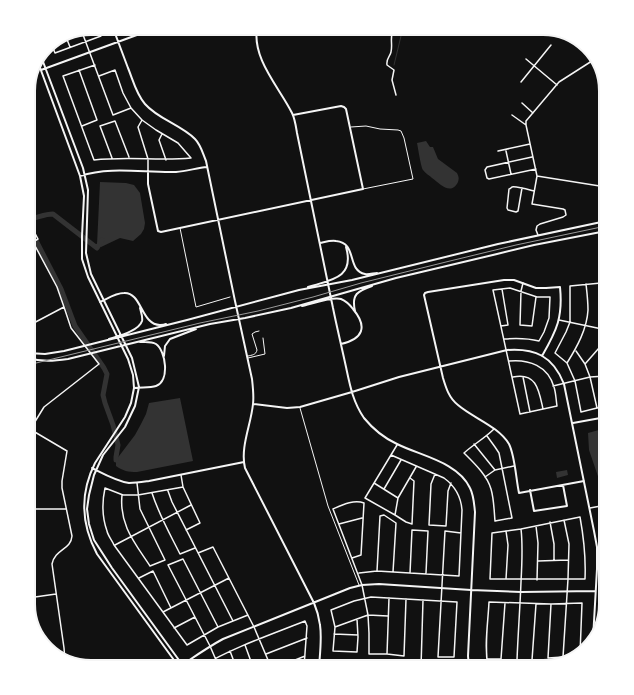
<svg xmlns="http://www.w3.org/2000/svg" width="634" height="695" viewBox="0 0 634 695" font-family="'Space Grotesk',sans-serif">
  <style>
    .water { fill: #333 }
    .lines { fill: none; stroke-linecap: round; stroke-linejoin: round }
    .stream { stroke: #333; stroke-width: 1 }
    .river { stroke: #333; stroke-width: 5 }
    .service { stroke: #f5f5f5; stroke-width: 1 }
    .pedestrian { stroke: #f5f5f5; stroke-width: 1 }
    .minor { stroke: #f5f5f5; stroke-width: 1.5 }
    .tertiary { stroke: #f5f5f5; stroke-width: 2 }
    .rail { stroke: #9a9a9a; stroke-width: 1 }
    .rim { fill: none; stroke: #f5f5f5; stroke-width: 2 }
  </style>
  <rect width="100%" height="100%" fill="#111"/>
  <!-- water -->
  <path class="water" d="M426,141L430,147H433L438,159L457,173C459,177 459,179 458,182C451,196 440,184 432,178C430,176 425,173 423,170C421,167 418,148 417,143Z
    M100,182L126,183L134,185L140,193L145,223L144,229L141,234L133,241L120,238L101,247L97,245Z
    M180,398L193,461L137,472C128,472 123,471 116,466V460L135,435L141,424L146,414L149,403Z
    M606,428V494H604L589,450L588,433Z
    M567,470L568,475L557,478L556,472Z"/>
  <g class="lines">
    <!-- stream -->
    <path class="stream" d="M394,65L401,36V28"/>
    <!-- river -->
    <path class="river" d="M28,219C37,218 44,214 53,214L97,248L102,240
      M28,225L61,289L75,326L104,368L107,374L103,395L105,403L113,425L118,445L116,457V460"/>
    <!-- service -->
    <path class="service" d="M351,127L366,126L380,129L398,130L401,131L404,138L413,179L363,189
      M248,356C252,355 256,355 257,350L252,334L255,332L259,331
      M248,358L265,354L263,338"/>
    <!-- pedestrian -->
    <path class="pedestrian" d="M180,228L196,307L230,297
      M300,408L328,506L359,585"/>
    <!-- minor -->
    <path class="minor" d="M394,28C389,36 393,44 391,52C390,57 386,58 387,65L394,70L392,80L396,95
      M411,28L412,31L420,34
      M82,32L113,115L131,108
      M66,37L70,47
      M51,43L55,53L101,36L98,28
      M526,59L557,85
      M95,65L63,76L94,160C127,156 159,161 191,158L178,143L156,130L142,120L131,108L123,93L115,70L99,76
      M79,70L97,120L82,126
      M521,82L551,45
      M522,103L533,113
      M512,115L526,125
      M142,120L138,127L148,159V171
      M162,134L159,140L166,160
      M498,151L530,144
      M506,151L511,174
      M532,157L487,167L485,170L487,178L489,179L536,169
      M112,158L100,126L115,121L129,157
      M537,176L606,187
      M522,188L518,211L516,212L508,210L507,208L509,189C510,189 511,188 512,187C516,186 530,190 534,191
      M538,235L536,230L537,226L540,224L563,217L566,215L565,210L563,209L532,204L537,176L526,125V121L559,82L595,59
      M28,245L33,242L28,232
      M523,283L521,291L520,325L532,326L536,297
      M559,320C573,323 588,326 602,329L604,309L601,283L570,286V322L566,332L555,353L567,363L575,381L581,412L597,408L606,407
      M28,326L64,307L57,287L33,242L38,239L28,220
      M501,326L508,325L502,289
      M602,330L599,348L606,355
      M504,339C517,338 527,338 539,341L544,332L549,318L550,297H537L510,288L493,290L520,414L557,406C556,400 556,393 554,387C548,366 529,359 509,361
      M576,351L585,364L590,377L597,408
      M567,363C577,347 587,329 588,310C588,301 587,293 586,284
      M585,364L599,348
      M513,377C537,372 539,391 543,409
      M523,377L530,412
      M553,386L590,377L606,376
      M28,428L67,451L62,481V488L72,536C71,550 55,549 52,564L64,648L65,661
      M28,433L44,407L99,364L71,328L64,307
      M487,436L495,447L499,453L512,518L495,521C494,510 494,499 491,489C487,475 474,463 464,453C474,444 485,438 494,429
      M474,444L495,470
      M397,445L365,498L395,515L398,498L416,467
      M435,474L431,484L429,525L446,526L448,491L451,483
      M181,475L183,487L200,523L186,530
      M485,477L495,470L514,466
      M374,483L398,498
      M183,487L138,495H123L105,488C102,502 102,517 107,531C108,536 112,540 114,545L187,645L218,627L248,615
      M384,489L401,460
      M168,491L172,502L233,621
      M152,493C159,515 170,534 180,554L195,548
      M122,495C119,525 135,543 150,566L165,560L140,509L137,483
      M605,505L606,513
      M590,508L606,505
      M28,509H66
      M395,515L406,522L412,524L414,481L410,478
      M550,522L554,544V560
      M339,524L362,518
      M536,526L538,543L537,580
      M521,529L580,517C584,539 586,557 585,579H568L569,544L564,520
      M506,531L508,545L506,579
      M115,545L191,505
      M198,553L213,547L254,627L271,667
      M352,558L361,555L364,503C354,499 342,505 333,509L362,585L368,615L369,633V654H387L389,598
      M538,561L568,560
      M598,569H606
      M377,571L380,516L384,515L396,523L393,572
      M359,573L377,571L459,576L462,510C461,497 455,486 444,478L391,455
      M410,573L412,530L428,531L426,573
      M139,578L153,571L171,608
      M28,598L56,594
      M536,604L532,660H517C518,634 520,608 521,582C522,564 523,546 521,529L492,533L490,579H568L563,657L548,658L551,604
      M163,612L229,578
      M357,619L358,637L357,652L333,651L335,627L331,610L354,601L371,597L457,602L454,657H438L445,531L461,533
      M218,627L183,559L168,565L210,646L219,667
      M335,627L368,615L388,616
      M174,628L195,617
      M334,634L358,635
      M245,645L253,667
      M230,651L236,667
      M266,654L307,638
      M387,654L404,656L406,599
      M487,659H501L505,603
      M202,667V666C234,647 270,635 305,621L307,626L304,667
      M278,667L305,656
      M404,667V660L421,661
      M421,667L423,600
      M438,667L437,662H455L456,667
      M488,667C484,646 488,623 489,602L551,604L582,603L580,654
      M501,667V666L517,667
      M533,667V665L548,664V665"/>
    <!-- tertiary -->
    <path class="tertiary" d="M113,28C118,41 123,55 128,68C133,80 136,94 145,104C158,119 181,125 195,139C201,145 203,154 206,161L235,301L252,379C253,388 254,396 253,404C251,425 240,447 245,468L314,603C317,610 319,617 320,625C322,638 320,653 319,667
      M257,28C252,59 279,87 292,113C295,119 296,127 297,133C309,192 321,250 333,308C337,328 342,348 346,367C350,386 353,402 364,418C373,429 384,438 397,444C421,456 458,462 470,488C474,496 474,504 475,512L468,656L469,667
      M42,59L83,168L88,190L86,253L91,274L132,358L139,387L135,406L125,427L103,455L94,475L89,495L87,509L89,524L94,540L112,568L184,667
      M39,65L80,176L84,196L82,236V259L88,277L128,359L133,375L134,388L131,403L125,417L95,463C80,493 81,524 97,554L179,667
      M41,70L156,28
      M148,171V184L158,231L161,232L363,189L346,109L344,107L341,106L293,115
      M80,176C111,166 144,173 176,172C187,171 197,168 207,167
      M320,243C325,242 331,240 336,241C358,243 346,270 365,274C368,275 374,273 377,273
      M308,287C331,280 355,278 346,247
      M100,302C107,299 115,293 124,293C142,292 141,325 160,325C162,325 164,325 166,324
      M302,306C311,304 333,296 341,299C346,301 350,305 353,309C368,327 363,339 341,344
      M355,311C351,294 358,291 372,286
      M109,339C118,336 139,331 142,321C143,317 141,312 140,308
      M28,353L45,354L64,351L187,320L299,290L352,280L498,244L606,221
      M164,356L165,346L170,339L196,329
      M542,356C557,330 563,317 560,287L546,288H536L514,280H504L428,292L425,293L424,295L443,378C446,388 449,398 458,405C473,418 498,426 509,444C515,456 516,479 519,493L584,481
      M28,358C42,362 54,361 68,359L210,324L245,318L291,308L396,278L497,254L534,245L606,231
      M134,388C141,387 150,388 156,386C170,381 166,351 156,344C151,341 145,342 140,342
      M253,404L287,408L300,407L352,392L399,377L507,350C535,348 553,356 564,384L594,531L597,547V569L593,639
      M573,423L606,417
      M92,468C104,474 116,481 129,483C136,483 142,482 149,481L244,462
      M530,490L534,511L567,506L563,485
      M179,667C194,657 208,647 223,639L350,588L362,585L379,584L471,590L521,592L595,591"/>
    <!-- rail -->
    <path class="rail" d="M28,365L200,323L258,311L313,297L361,283L450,261L516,245L606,226"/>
  </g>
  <!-- crop -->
  <path d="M0 0H634V695H0ZM91 35H543A56 56 0 0 1 599 91V604A56 56 0 0 1 543 660H91A56 56 0 0 1 35 604V91A56 56 0 0 1 91 35Z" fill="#fff" fill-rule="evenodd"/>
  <path class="rim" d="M91 35H543A56 56 0 0 1 599 91V604A56 56 0 0 1 543 660H91A56 56 0 0 1 35 604V91A56 56 0 0 1 91 35Z"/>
</svg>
